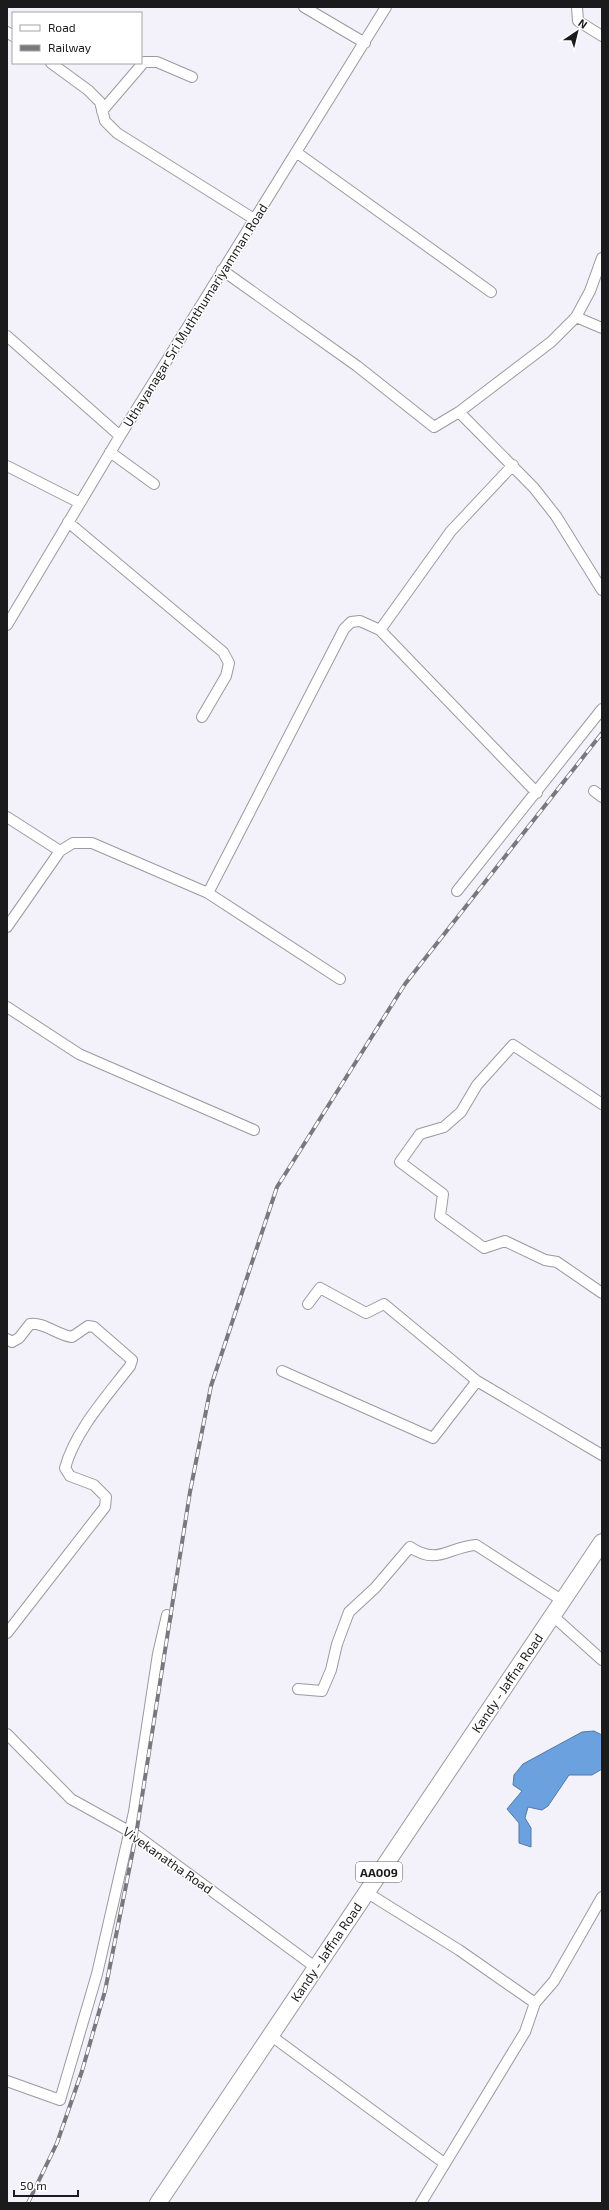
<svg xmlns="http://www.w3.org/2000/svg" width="609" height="2210" viewBox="0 0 609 2210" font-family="'Exo 2',sans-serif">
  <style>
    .water { fill: #6aa1de; stroke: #5279a4 }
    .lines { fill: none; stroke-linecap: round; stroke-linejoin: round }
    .minor-casing { stroke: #9b9aa1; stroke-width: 12 }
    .trunk-casing { stroke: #9b9aa1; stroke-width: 18 }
    .minor { stroke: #fff; stroke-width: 10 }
    .trunk { stroke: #fff; stroke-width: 16 }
    .rail-casing { stroke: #79787e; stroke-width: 4 }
    .rail { stroke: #fff; stroke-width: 2.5; stroke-dasharray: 8; stroke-linecap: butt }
    .labels { text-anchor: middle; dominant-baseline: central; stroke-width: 3; stroke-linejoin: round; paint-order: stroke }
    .shield { fill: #fff; stroke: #5f5f62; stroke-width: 1 }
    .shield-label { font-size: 12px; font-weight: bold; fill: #1b1b1e }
    .street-label { font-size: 13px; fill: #1b1b1e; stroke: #fff }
  </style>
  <rect width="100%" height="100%" fill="#f3f1f9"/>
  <!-- water -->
  <path class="water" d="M594,1731L602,1735V1769L592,1775H569L548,1806L542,1810L528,1807L525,1818L531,1828V1847L519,1843V1823L507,1809L522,1791L513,1785L514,1775L523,1764L582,1732Z"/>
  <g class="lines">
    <defs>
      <path id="minor" d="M304,7L365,43
        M577,7L578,21L602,36
        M7,32L13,36
        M51,63L88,90L100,102L105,121L117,133L254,219
        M102,111L144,62H157L192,77
        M296,152L491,292
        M222,270L357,366L434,427L459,412L534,488L556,516L602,590
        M576,317L602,328
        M7,336L120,436
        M459,412L551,342L576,317L590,291L602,258
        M110,452L154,484
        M7,466L80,503
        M68,522L223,652L229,663L226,676L202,717
        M7,625L120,436L386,7
        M380,630L451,531L513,465
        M594,791L602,797
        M7,817L60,851
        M457,891L602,709
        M208,893L344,629L351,622L360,621L380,630L537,793
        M7,927L60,851L73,843H92L208,893L340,979
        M7,1007L79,1054L254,1130
        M602,1104L513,1045L477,1085L461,1112L444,1127L420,1134L400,1162L443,1194L440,1216L484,1248L505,1241L545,1260L557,1262L602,1293
        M308,1304L320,1288L366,1313L384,1304L477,1381L602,1455
        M7,1339L12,1342L19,1338L30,1324C44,1322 57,1335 72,1337L88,1326L94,1327L132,1360L130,1366C107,1396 75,1431 65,1468L70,1476L94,1485L106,1497L105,1507L7,1633
        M282,1371L433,1438L477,1381
        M553,1616L602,1660
        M298,1689L322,1691L331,1670L337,1644L349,1612L375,1588L410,1547C438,1566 448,1547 476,1545L563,1601
        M7,1734L71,1799L136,1835L315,1967
        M366,1892L459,1950L535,2003
        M270,2035L444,2163
        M7,2081L60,2100L97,1974L134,1812L158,1654L167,1615
        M421,2203L525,2032L535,2003L554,1981L602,1897"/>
      <path id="trunk" d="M158,2203L602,1542"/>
    </defs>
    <!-- minor casing -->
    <use href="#minor" class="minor-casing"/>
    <!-- trunk casing -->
    <use href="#trunk" class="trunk-casing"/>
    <!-- minor -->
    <use href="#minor" class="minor"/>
    <!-- trunk -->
    <use href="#trunk" class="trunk"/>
    <defs>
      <path id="rail" d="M28,2203L57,2143L82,2071L105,1991L136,1835L190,1492L211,1386L277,1187L405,984L602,733"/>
    </defs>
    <!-- rail casing -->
    <use href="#rail" class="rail-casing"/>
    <!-- rail -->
    <use href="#rail" class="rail"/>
  </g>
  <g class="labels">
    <!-- shield labels -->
    <rect class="shield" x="356" y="1862" width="46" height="20" rx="3"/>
    <g class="shield-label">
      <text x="379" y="1872">AA009</text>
    </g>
    <!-- street labels -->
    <g class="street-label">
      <text transform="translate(195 315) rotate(-58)">Uthayanagar Sri Muththumariyamman Road</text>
      <text transform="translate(507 1683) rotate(-56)">Kandy - Jaffna Road</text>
      <text transform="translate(168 1860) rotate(35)">Vivekanatha Road</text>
      <text transform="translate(326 1952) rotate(-56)">Kandy - Jaffna Road</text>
    </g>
  </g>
  <!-- border -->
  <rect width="609" height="2210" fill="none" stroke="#1b1b1e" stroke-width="16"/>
  <!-- legend -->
  <rect x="12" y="12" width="130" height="52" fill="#ffffff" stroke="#a4a4a5"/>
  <rect x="20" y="25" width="20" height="6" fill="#ffffff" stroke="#a4a4a5"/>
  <text x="48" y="32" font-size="12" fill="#1b1b1e">Road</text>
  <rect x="20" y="45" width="20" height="6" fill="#79787e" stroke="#a4a4a5"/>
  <text x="48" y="52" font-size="12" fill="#1b1b1e">Railway</text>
  <!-- north arrow -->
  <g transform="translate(577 32) rotate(35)" stroke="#ffffff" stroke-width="3" paint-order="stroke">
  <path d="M0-3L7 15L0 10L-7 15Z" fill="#1b1b1e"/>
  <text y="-6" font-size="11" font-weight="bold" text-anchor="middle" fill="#1b1b1e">N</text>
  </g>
  <!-- scale -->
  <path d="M14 2190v6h64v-6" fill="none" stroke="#1b1b1e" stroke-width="2"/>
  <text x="20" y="2190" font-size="12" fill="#1b1b1e" stroke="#ffffff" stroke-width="3" paint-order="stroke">50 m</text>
</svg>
